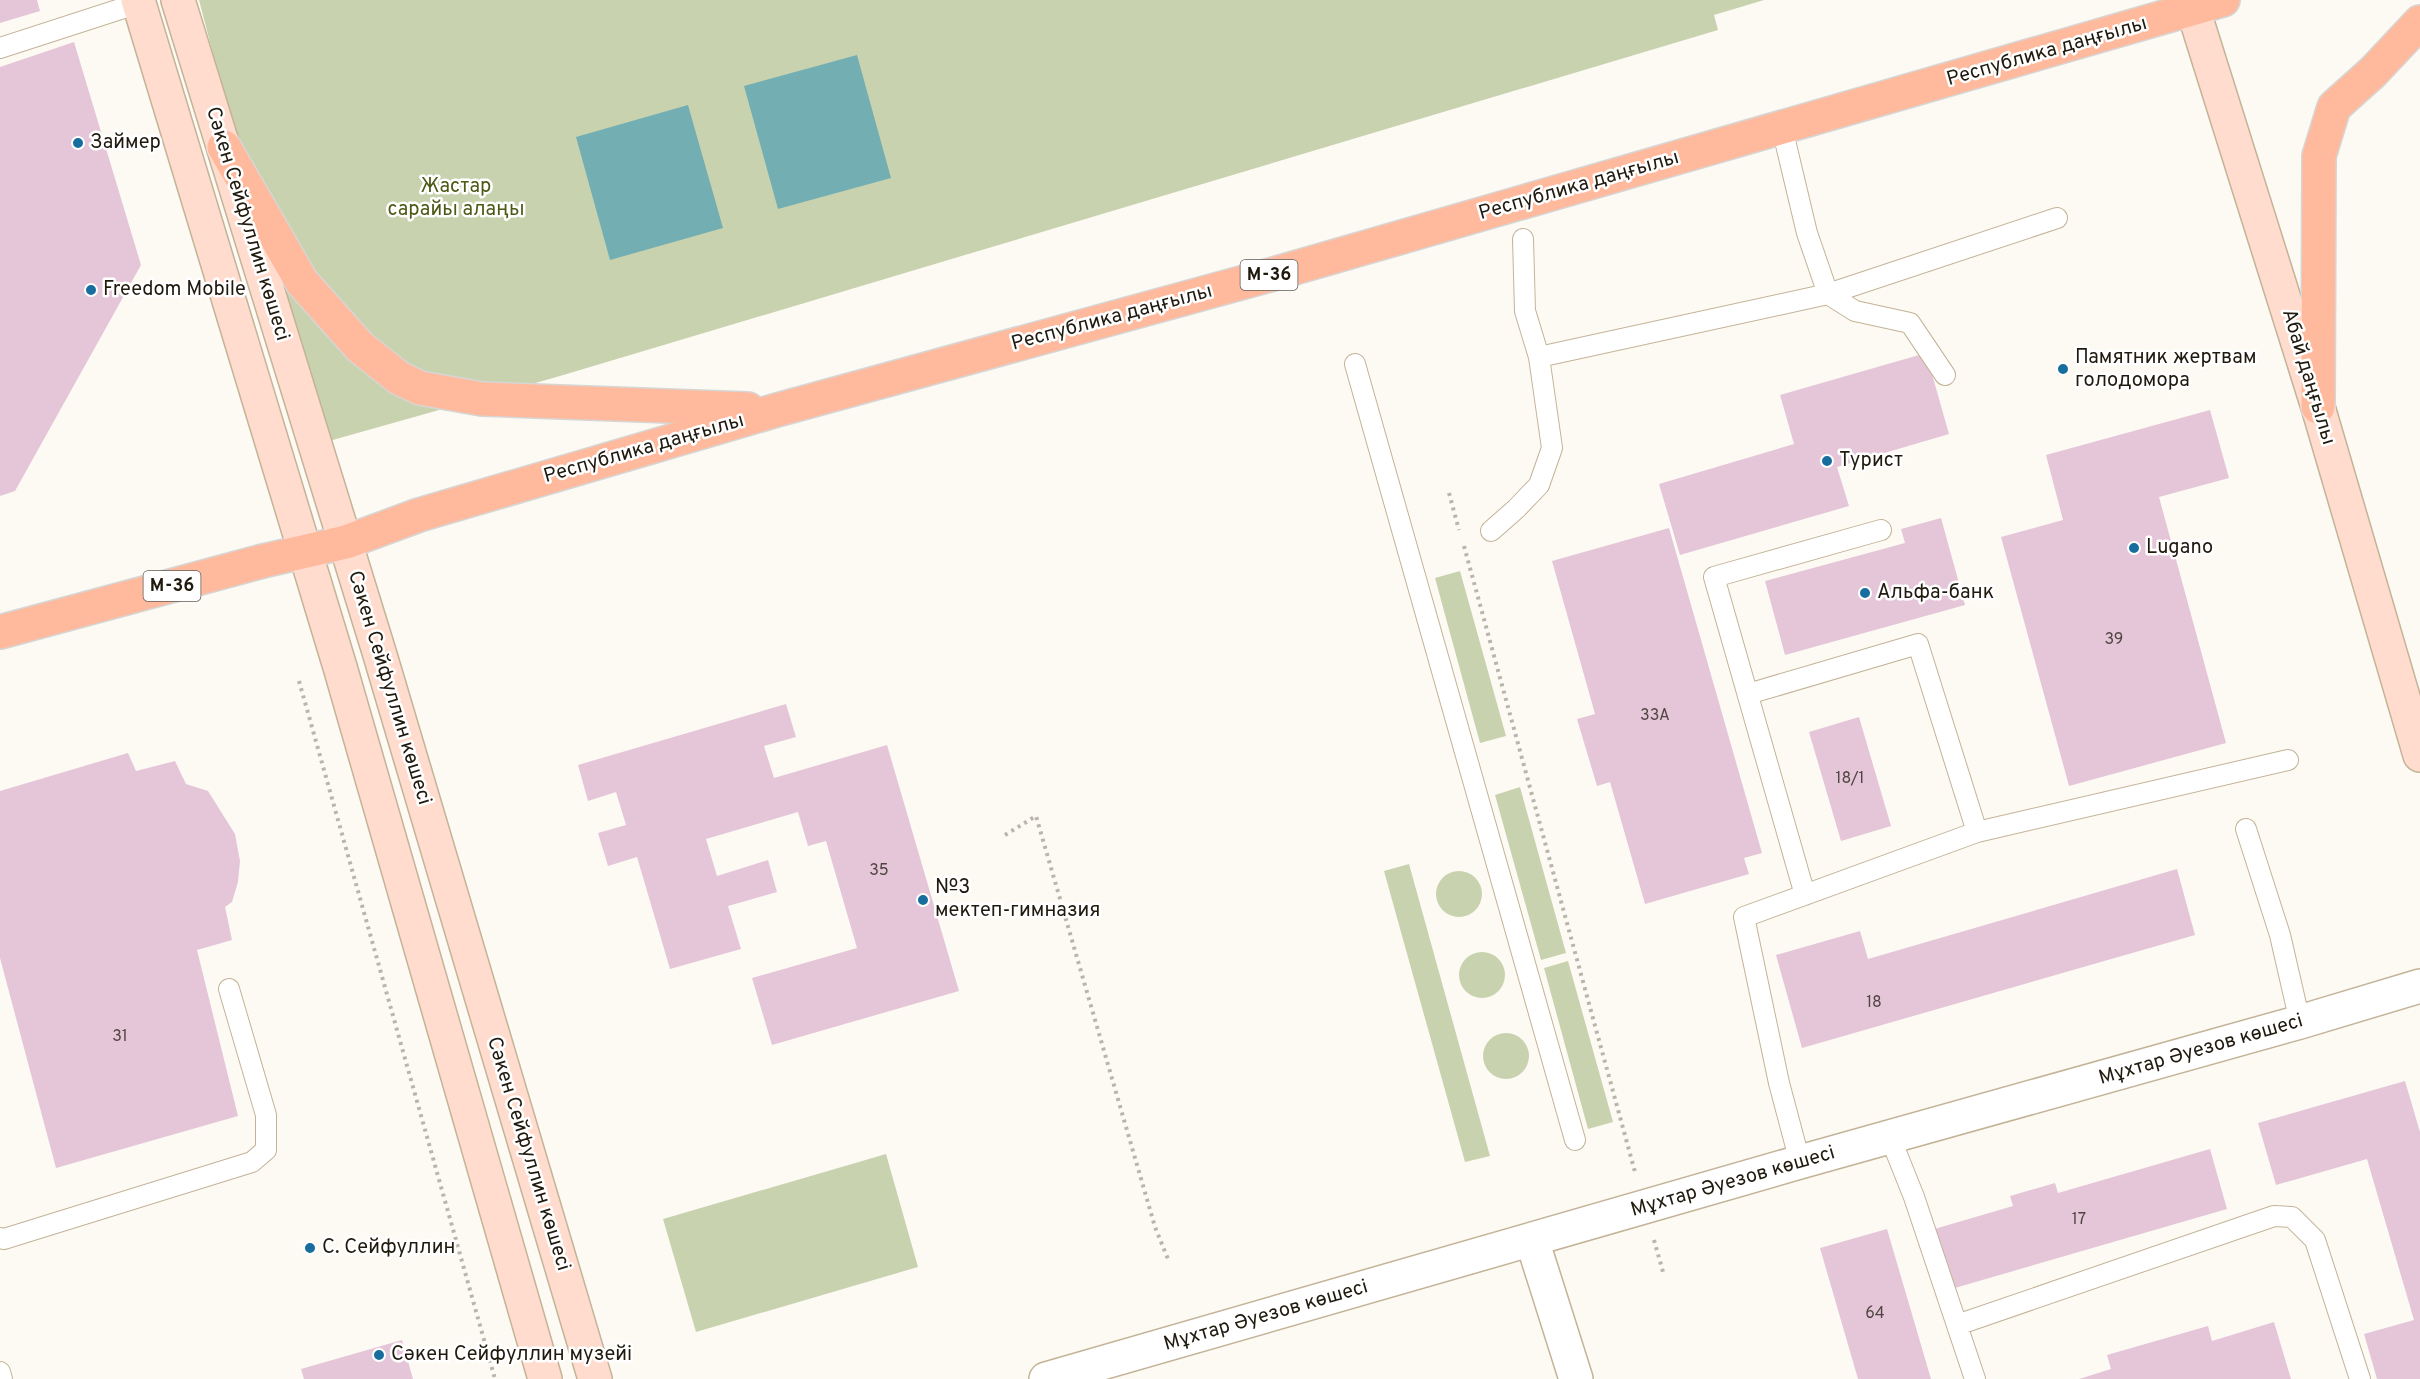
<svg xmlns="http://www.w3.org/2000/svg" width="2420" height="1379" viewBox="0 0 2420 1379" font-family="Overpass,sans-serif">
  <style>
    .green { fill: #c9d2af }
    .water { fill: #73aeb3 }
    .building { fill: #e4c6d8 }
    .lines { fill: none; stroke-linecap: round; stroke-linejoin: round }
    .service-casing { stroke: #c3b397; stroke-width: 22 }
    .minor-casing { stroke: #c3b397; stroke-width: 36 }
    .tertiary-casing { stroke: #c3b397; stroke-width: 36 }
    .secondary-casing { stroke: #c3b397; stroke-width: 36 }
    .primary-casing { stroke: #d7d6d4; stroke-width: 36 }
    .path { stroke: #b9b5ad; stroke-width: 4; stroke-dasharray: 3 4.5; stroke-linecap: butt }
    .service { stroke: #fff; stroke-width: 20 }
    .minor { stroke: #fff; stroke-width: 33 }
    .tertiary { stroke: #fff; stroke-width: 33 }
    .secondary { stroke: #ffdcce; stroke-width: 33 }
    .primary { stroke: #ffb99d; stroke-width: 33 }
    .poi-dot { fill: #176e9e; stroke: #fff; stroke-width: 2 }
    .labels { text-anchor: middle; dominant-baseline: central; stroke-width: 5; stroke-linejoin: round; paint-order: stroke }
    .number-label { font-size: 16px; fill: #504440 }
    .shield { fill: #fff; stroke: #625e56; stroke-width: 1.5 }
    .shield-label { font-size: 18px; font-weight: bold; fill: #1f190e }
    .street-label { font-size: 20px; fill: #1f190e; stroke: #fff }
    .poi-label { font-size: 20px; fill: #1f190e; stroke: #fff; text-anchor: start }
    .park-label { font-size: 20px; fill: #4d5916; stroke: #fff }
  </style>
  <rect width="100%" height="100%" fill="#fdfaf4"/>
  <!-- green -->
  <path class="green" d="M199,0H1764L1714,15L1718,30L560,376L315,445Z
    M1460,571L1506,736L1480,743L1435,578Z
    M1520,787L1566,953L1541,960L1495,795Z
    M1409,864L1490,1156L1465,1162L1384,871Z
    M1436 894a23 23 0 1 1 46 0a23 23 0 1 1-46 0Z
    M1459 975a23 23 0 1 1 46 0a23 23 0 1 1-46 0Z
    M1568,961L1613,1122L1588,1129L1544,968Z
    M1483 1056a23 23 0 1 1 46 0a23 23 0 1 1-46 0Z
    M886,1154L918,1267L696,1332L663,1219Z"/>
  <!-- water -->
  <path class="water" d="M857,55L891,178L778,209L744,86Z
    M688,105L723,228L610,260L576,137Z"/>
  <!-- building -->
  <path class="building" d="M0,0H37L40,11L0,23Z
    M74,42L141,265L15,491L0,496V67Z
    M1926,353L1949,434L1837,467L1849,506L1680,555L1659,484L1794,444L1780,395Z
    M2210,410L2229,478L2159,497L2226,743L2069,786L2001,537L2063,520L2046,455Z
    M1941,518L1965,605L1785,655L1765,581L1905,543L1901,529Z
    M1669,528L1762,853L1744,858L1749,874L1645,904L1610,782L1597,786L1577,719L1595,714L1552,561Z
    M786,704L796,737L764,746L774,778L887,745L959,991L772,1045L752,978L857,948L826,841L808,846L798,812L706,839L717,876L768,860L777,892L728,906L741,949L670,969L637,857L608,866L598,833L626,825L616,792L588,801L578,765Z
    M1859,717L1891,826L1841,841L1809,732Z
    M128,753L136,771L175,761L186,784L208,791L235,834L240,861L238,882L232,902L225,907L232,940L197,950L238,1116L56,1168L0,958V791Z
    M2177,869L2195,935L1802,1048L1776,955L1860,931L1868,959Z
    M2405,1081L2420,1132V1379H2377L2364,1334L2414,1320L2367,1159L2276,1185L2258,1123Z
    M2210,1149L2227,1209L1948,1290L1931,1230L2013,1206L2010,1196L2055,1183L2058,1193Z
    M1887,1229L1931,1379H1858L1820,1248Z
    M2274,1322L2291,1379H2079L2111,1369L2107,1355L2208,1326L2212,1341Z
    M402,1340L413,1379H304L301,1369Z"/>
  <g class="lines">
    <defs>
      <path id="service" d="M0,48L139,3
        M1782,128L1807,233L1828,294L2057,218
        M1523,239L1525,311L1539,357L1828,294L1855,311L1910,323L1945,375
        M1355,364L1575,1140
        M1491,531L1516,509L1539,485L1552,448L1539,357
        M1748,694L1918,644L1977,832L1744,917L1779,1083L1800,1162
        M2246,829L2280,935L2300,1022
        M1977,832L2288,760
        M1805,895L1714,577L1881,530
        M1890,1137L1914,1197L1975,1379
        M0,1238L4,1239L252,1162L266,1150V1115L229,989
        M1957,1325L2274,1216L2292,1217L2315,1240L2360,1379
        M0,1372L2,1379"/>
      <path id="minor" d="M1532,1240L1576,1379"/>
      <path id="tertiary" d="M1046,1379L1800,1162L2300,1022L2420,986"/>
      <path id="secondary" d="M138,0L340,667L545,1379
        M178,0L380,655L595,1379
        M2193,9L2318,407L2420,755"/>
      <path id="primary" d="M224,147L302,282L360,347L399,378L420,388L482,399L748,409
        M2318,407L2319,156L2334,107L2373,72L2420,22
        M0,632L263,561L346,542L419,515L777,410L1270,275L2223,0"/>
    </defs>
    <!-- service casing -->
    <use href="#service" class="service-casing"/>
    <!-- minor casing -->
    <use href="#minor" class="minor-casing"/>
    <!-- tertiary casing -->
    <use href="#tertiary" class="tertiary-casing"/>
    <!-- secondary casing -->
    <use href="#secondary" class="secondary-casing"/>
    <!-- primary casing -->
    <use href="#primary" class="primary-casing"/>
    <!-- path -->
    <path class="path" d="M1449,493L1459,530
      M1464,546L1635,1172
      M299,681L495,1379
      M1005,835L1036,816L1155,1227L1168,1259
      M1654,1240L1663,1272"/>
    <!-- service -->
    <use href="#service" class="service"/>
    <!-- minor -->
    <use href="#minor" class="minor"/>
    <!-- tertiary -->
    <use href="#tertiary" class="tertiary"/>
    <!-- secondary -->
    <use href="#secondary" class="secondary"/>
    <!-- primary -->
    <use href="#primary" class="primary"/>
  </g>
  <!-- markers -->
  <g class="poi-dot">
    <circle cx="78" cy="143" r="6"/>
    <circle cx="91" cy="290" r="6"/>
    <circle cx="2063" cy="369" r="6"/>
    <circle cx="1827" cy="461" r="6"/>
    <circle cx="2134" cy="548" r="6"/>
    <circle cx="1865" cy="593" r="6"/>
    <circle cx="923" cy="900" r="6"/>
    <circle cx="310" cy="1248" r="6"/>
    <circle cx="379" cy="1355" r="6"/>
  </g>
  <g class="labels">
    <!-- number labels -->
    <g class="number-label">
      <text x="2114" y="640">39</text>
      <text x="1655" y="716">33А</text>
      <text x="1850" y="779">18/1</text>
      <text x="879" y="871">35</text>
      <text x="1874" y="1003">18</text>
      <text x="120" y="1037">31</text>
      <text x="2079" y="1220">17</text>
      <text x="1875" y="1314">64</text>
    </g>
    <!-- shield labels -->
    <g class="shield">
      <rect x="1240.5" y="260" width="57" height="30" rx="4.5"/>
      <rect x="143.5" y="571" width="57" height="30" rx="4.5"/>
    </g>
    <g class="shield-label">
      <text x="1269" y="275">M-36</text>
      <text x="172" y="586">M-36</text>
    </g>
    <!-- street labels -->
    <g class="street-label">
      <text transform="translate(2047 52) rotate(-16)">Республика даңғылы</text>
      <text transform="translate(1579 186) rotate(-16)">Республика даңғылы</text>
      <text transform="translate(247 224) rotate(73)">Сәкен Сейфуллин көшесі</text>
      <text transform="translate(1112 318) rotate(-15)">Республика даңғылы</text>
      <text transform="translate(2308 377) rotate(73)">Абай даңғылы</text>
      <text transform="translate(644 449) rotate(-16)">Республика даңғылы</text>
      <text transform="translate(389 688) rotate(73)">Сәкен Сейфуллин көшесі</text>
      <text transform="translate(2201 1050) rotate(-16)">Мұхтар Әуезов көшесі</text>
      <text transform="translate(528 1154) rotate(73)">Сәкен Сейфуллин көшесі</text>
      <text transform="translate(1733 1182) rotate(-16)">Мұхтар Әуезов көшесі</text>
      <text transform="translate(1266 1316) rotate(-16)">Мұхтар Әуезов көшесі</text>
    </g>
    <!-- poi labels -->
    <g class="poi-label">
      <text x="90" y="143">Займер</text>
      <text x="103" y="290">Freedom Mobile</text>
      <text x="2075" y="358">Памятник жертвам<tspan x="2075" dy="23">голодомора</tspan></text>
      <text x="1839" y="461">Турист</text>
      <text x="2146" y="548">Lugano</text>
      <text x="1877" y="593">Альфа-банк</text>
      <text x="935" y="888">№3<tspan x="935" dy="23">мектеп-гимназия</tspan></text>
      <text x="322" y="1248">С. Сейфуллин</text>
      <text x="391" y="1355">Сәкен Сейфуллин музейі</text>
    </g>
    <!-- park labels -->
    <g class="park-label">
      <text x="456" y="187">Жастар<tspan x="456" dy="23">сарайы алаңы</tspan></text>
    </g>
  </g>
</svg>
